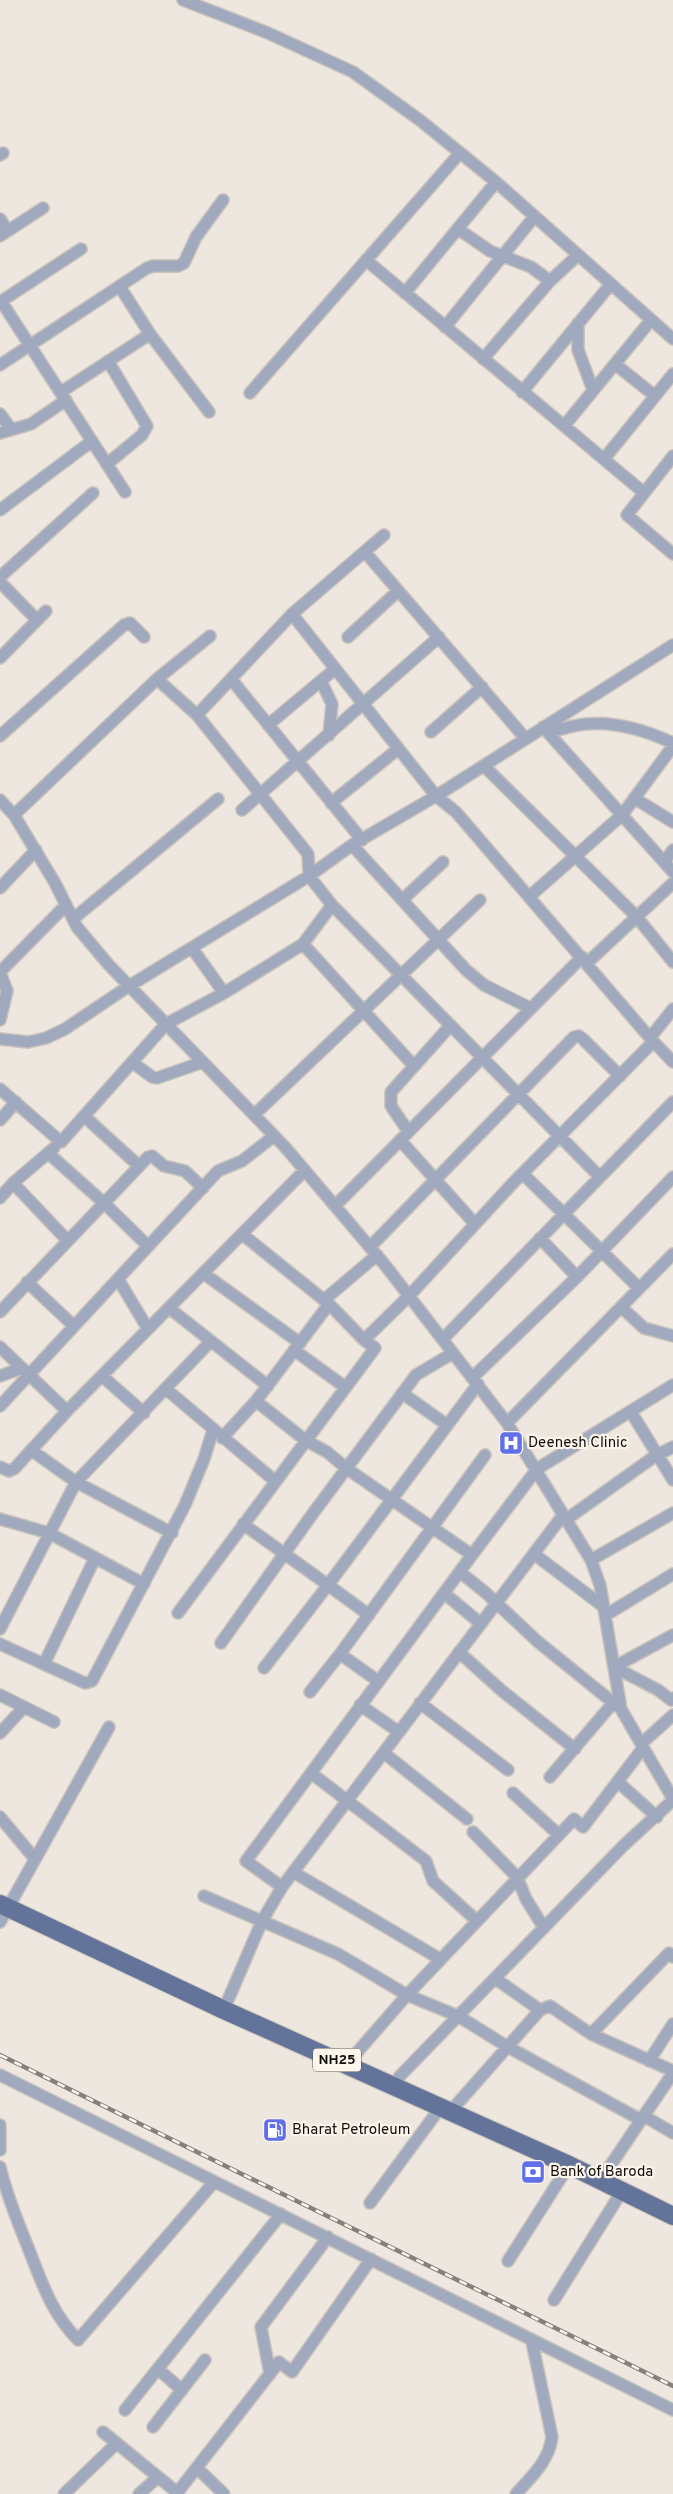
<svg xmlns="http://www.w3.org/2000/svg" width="673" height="2494" viewBox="0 0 673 2494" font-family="Overpass,sans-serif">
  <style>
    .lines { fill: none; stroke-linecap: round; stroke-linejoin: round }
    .minor-casing { stroke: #cac4bd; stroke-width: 14 }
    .primary-casing { stroke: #cac4bd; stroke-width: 20 }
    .minor { stroke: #a0a9be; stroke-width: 11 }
    .primary { stroke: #647399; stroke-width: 18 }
    .rail-casing { stroke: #85807b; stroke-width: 4.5 }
    .rail { stroke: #fcf5ec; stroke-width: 2.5; stroke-dasharray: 8; stroke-linecap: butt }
    .labels { text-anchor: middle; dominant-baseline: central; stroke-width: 4.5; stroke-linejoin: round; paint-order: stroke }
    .shield { fill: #fcf5ec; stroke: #57534e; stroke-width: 1 }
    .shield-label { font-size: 14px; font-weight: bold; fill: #100d0b }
    .poi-label { font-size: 15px; fill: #100d0b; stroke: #fcf5ec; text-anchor: start }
  </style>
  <rect width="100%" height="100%" fill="#eee7df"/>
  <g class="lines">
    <defs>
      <path id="minor" d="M183,0L268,33L353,72L421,121L496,182L673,339
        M0,155L3,153
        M0,219L8,231
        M458,229L490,251L531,267L550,281
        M0,236L43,208
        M366,260L643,492
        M120,287L150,334L209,412
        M405,293L496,182
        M1,301L125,492
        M0,302L81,249
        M578,323V350L593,390
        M445,327L534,217
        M483,359L550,281L578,255
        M615,364L655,396
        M0,365L147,268L153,266H178L184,263L196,237L223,200
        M61,392L150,334
        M522,392L610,285
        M250,393L460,153
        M0,414L11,429
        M564,426L651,320
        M0,433L31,424L66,400
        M673,456L627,515L673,554
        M604,459L673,374
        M107,464L142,435L147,426L108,361
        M0,510L92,441
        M365,552L525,738
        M0,577L93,493
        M0,582L37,620
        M292,614L436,796L456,812L650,1038L673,1062
        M348,637L398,591
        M0,658L46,611
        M231,679L362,840
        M321,681L332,704L329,735
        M197,715L292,614L384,535
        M268,725L335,669
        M543,727L673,872
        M431,732L482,687
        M548,732C560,730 574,725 586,724C615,721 647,731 673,743
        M0,736L124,625L130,623L144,637
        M484,766L636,916L673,962
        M634,798L673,822
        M0,800L14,815L55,883L77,927L108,964L285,1147L385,1265L507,1423L591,1560L600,1585L621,1709L673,1799
        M331,803L398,749
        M242,810L439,637
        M14,815L157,679L210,636
        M352,845L466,970L484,985L530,1008
        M664,862L673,850
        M0,888L36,850
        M530,896L622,815L673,746
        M402,900L443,862
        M332,905L600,1177
        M73,919L218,799
        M303,944L413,1065
        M192,948L224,993
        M587,963L673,883
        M0,972L66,905
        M0,972L7,991L0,1020
        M650,1038L673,1009
        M0,1039L28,1042L46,1038L65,1029L129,986L309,876L352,845L436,796L673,645
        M132,1062L152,1077L157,1078L203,1062
        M0,1089L61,1142L166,1024L224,993L303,944L332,905L309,876L308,854L197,715L157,679
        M254,1115L480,900
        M84,1116L139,1166
        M0,1120L16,1102
        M408,1131L391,1106V1092L450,1026
        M400,1140L475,1224
        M48,1153L104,1203L148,1246
        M523,1174L564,1214L673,1102
        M13,1183L67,1240
        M0,1198L13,1183L54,1148
        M335,1206L582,957
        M242,1234L324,1300
        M540,1238L577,1277
        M370,1247L574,1037L579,1036L583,1039L620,1076
        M203,1273L300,1343
        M118,1279L148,1329
        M27,1282L74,1326
        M329,1304L364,1340
        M621,1307L644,1328L673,1336
        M169,1308L268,1386
        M0,1312L148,1157L152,1156L164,1166L185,1171L203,1188
        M443,1339L564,1214L639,1288
        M0,1347L67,1411
        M294,1350L345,1387
        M0,1376L22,1368
        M102,1376L144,1413
        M472,1378L577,1277L673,1177
        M166,1389L275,1481
        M402,1393L447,1425
        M256,1401L329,1304L324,1300L377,1255
        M0,1406L218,1171L242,1161L274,1136
        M631,1412L673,1480
        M507,1423L673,1254
        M222,1438L256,1401L305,1440L327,1452L346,1468L472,1555L246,1861L282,1887L262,1921L228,2000
        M31,1450L76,1482L211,1341
        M0,1467L9,1471L14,1469L67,1411L305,1170
        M0,1519L49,1533L144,1584
        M567,1519L655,1456L673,1447
        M243,1524L328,1585L264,1668
        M534,1554L604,1607
        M472,1555L537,1469L673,1385
        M591,1560L673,1513
        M460,1572L486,1593L537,1641L621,1709
        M444,1593L480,1623
        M178,1613L375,1348L364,1340L409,1296L512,1184L653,1042
        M369,1615L328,1585L478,1384
        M606,1615L673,1574
        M0,1629L76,1482L172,1533
        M673,1635L614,1667L658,1690L671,1700L673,1698
        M221,1643L311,1516L416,1375L453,1353
        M0,1644L85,1683L92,1681L185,1505L204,1459L213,1430
        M459,1652L501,1690L575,1749
        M340,1654L378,1681
        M44,1664L95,1558
        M310,1692L340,1654L485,1455
        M0,1695L54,1722
        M420,1703L508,1770
        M360,1705L399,1732
        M0,1733L24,1707
        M641,1744L673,1715
        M384,1753L467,1819
        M311,1773L426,1861L433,1881L476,1920
        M550,1777L613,1703
        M618,1782L657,1817
        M513,1793L559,1835
        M0,1817L35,1859
        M473,1832L517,1877L526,1899L544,1928
        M293,1872L440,1959
        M282,1887L563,1515
        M204,1896L338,1954L407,1995L353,2057
        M0,1922L109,1727
        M496,1979L540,2010
        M591,2034L669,1953L673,1957
        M649,2061L673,2024
        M0,2075L673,2410
        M399,2077L624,1845L673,1800
        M457,2104L540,2010L550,2006L591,2034L673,2071
        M644,2116L673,2133
        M641,2120L673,2073
        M0,2125V2150
        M0,2167C7,2197 18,2222 29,2250C43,2285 51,2312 78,2340L214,2182
        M606,2172L641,2120L508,2047L458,2016L407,1995L574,1819L583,1827L643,1748
        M370,2203L440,2108
        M508,2261L569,2165
        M554,2300L622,2191
        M158,2369L182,2390
        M270,2374L261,2327L328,2237
        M125,2410L281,2214
        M153,2427L205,2360
        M103,2432L179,2494
        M197,2468L224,2494
        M177,2493L279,2362L292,2372L371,2259
        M64,2494L117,2443
        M139,2494L158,2477
        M516,2494C532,2476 549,2461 552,2437L532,2342"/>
      <path id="primary" d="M0,1904L224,2010L569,2165L673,2216"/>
    </defs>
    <!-- minor casing -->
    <use href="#minor" class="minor-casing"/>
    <!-- primary casing -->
    <use href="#primary" class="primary-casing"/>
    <!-- minor -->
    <use href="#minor" class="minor"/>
    <!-- primary -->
    <use href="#primary" class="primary"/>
    <defs>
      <path id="rail" d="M0,2055L673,2386"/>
    </defs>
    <!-- rail casing -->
    <use href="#rail" class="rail-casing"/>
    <!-- rail -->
    <use href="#rail" class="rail"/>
  </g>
  <!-- icons -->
  <defs>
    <symbol id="hospital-square" viewBox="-11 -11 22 22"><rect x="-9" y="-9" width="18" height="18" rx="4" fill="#6170e8" stroke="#fcf5ec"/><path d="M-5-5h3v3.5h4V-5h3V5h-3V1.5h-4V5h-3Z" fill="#fff"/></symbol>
    <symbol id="fuel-square" viewBox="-11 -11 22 22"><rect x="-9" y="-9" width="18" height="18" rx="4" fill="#6170e8" stroke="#fcf5ec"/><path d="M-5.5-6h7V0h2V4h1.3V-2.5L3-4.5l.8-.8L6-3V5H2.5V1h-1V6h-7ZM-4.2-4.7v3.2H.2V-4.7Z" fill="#fff"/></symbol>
    <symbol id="bank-square" viewBox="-11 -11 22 22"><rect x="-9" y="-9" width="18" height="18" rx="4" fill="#6170e8" stroke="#fcf5ec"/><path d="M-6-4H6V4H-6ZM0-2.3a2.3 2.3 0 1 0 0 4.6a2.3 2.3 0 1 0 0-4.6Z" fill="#fff"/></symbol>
  </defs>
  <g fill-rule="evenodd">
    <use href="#hospital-square" x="497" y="1429" width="28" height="28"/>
    <use href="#fuel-square" x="261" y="2116" width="28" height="28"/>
    <use href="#bank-square" x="519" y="2158" width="28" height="28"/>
  </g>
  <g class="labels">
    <!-- shield labels -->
    <rect class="shield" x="313" y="2048.5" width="48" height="23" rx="4"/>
    <g class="shield-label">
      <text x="337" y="2060">NH25</text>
    </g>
    <!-- poi labels -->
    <g class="poi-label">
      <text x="528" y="1443">Deenesh Clinic</text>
      <text x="292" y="2130">Bharat Petroleum</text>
      <text x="550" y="2172">Bank of Baroda</text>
    </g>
  </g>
</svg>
